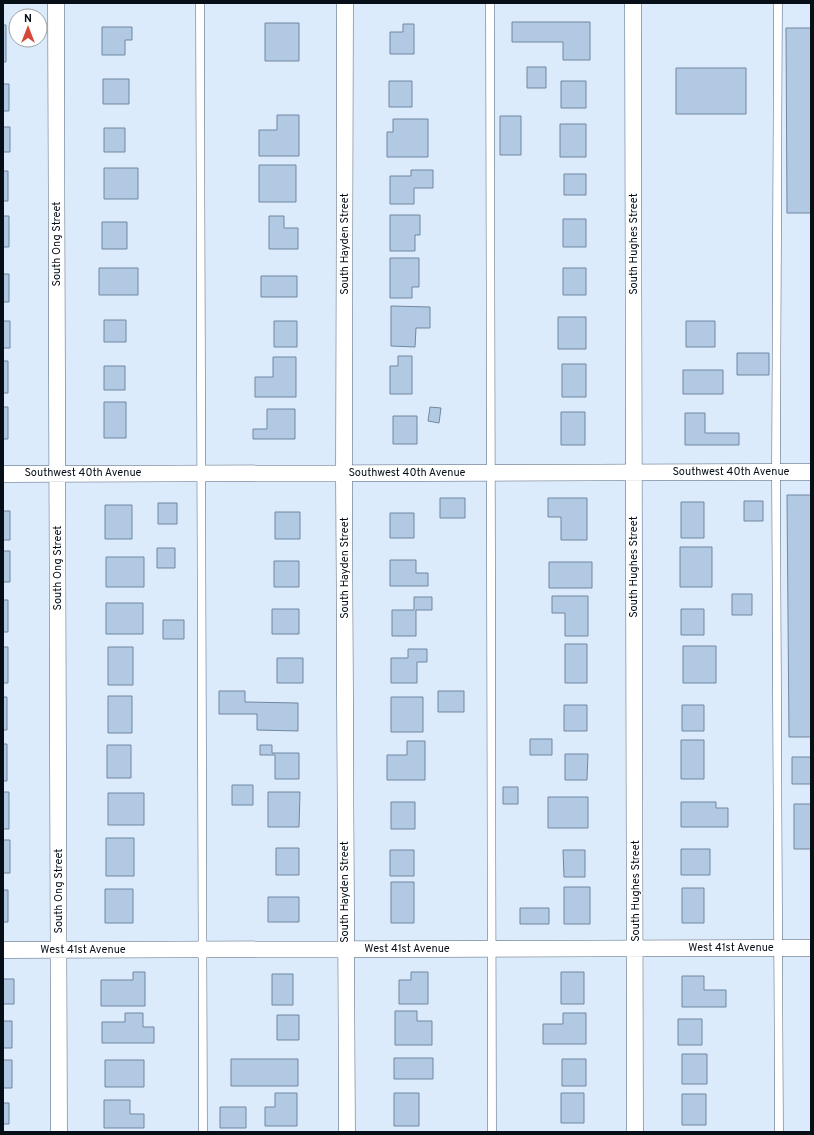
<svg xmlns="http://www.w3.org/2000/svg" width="814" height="1135" viewBox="0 0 814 1135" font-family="Overpass,sans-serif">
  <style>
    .building { fill: #b1c9e3; stroke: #7187a0 }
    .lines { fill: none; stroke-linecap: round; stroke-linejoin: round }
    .lane-casing { stroke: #4f647b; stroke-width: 9 }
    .street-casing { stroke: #4f647b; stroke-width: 17 }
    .lane { stroke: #fff; stroke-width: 8 }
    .street { stroke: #fff; stroke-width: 16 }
    .labels { text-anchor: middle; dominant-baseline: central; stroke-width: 3; stroke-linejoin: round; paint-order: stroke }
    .street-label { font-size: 11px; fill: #060e17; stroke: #fff }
  </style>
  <rect width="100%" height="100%" fill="#dcebfb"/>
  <!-- building -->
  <path class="building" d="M512,22H590V60H563V42H512Z
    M265,23H299V61H265Z
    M403,24H414V54H390V32H403Z
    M3,25H6V62H3Z
    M102,27H132V40H125V55H102Z
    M786,28H811V213H787Z
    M527,67H546V88H527Z
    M676,68H746V114H676Z
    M103,79H129V104H103Z
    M389,81H412V107H389Z
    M561,81H586V108H561Z
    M3,84H9V111H3Z
    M277,115H299V156H259V130H277Z
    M500,116H521V155H500Z
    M393,119H428V157H387V132H393Z
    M560,124H586V157H560Z
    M3,127H10V152H3Z
    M104,128H125V152H104Z
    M259,165H296V202H259Z
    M104,168H138V199H104Z
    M411,170H433V188H414V204H390V176H411Z
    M3,171H8V201H3Z
    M564,174H586V195H564Z
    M390,215H420V235H415V251H390Z
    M3,216H9V247H3Z
    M269,216H284V228H298V249H269Z
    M563,219H586V247H563Z
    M102,222H127V249H102Z
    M390,258H419V287H412V298H390Z
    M99,268H138V295H99Z
    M563,268H586V295H563Z
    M3,274H9V302H3Z
    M261,276H297V297H261Z
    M391,306L430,307V328H416L415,347L391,346Z
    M558,317H586V349H558Z
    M104,320H126V342H104Z
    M3,321H10V348H3Z
    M274,321H297V347H274Z
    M686,321H715V347H686Z
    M737,353H769V375H737Z
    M398,356H412V394H390V366H398Z
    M273,357H296V397H255V377H273Z
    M3,361H8V393H3Z
    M562,364H586V397H562Z
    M104,366H125V390H104Z
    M683,370H723V394H683Z
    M104,402H126V438H104Z
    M3,407H8V439H3Z
    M430,407L441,408L439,423L428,421Z
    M267,409H295V439H253V429H267Z
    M561,412H585V445H561Z
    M685,413H705V433H739V445H685Z
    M393,416H417V444H393Z
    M787,495H811V737H789Z
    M440,498H465V518H440Z
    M548,498H587V540H561V517H548Z
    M744,501H763V521H744Z
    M681,502H704V538H681Z
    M158,503H177V524H158Z
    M105,505H132V539H105Z
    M3,511H10V540H3Z
    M275,512H300V539H275Z
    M390,513H414V538H390Z
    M680,547H712V587H680Z
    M157,548H175V568H157Z
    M3,551H10V582H3Z
    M106,557H144V587H106Z
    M390,560H416V573H428V586H390Z
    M274,561H299V587H274Z
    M549,562H592V588H549Z
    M732,594H752V615H732Z
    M552,596H588V636H565V613H552Z
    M414,597H432V610H416V636H392V610H414Z
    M3,600H8V632H3Z
    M106,603H143V634H106Z
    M272,609H299V634H272Z
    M681,609H704V635H681Z
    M163,620H184V639H163Z
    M565,644H587V683H565Z
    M683,646H716V683H683Z
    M3,647H8V683H3Z
    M108,647H133V685H108Z
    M408,649H427V662H417V683H391V658H408Z
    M277,658H303V683H277Z
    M219,691H245V702L298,703V731L257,730V714H219Z
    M438,691H464V712H438Z
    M108,696H132V733H108Z
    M3,697H7V730H3Z
    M391,697H423V732H391Z
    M564,705H587V731H564Z
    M682,705H704V731H682Z
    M530,739H552V755H530Z
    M681,740H704V779H681Z
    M407,741H425V780H387V755H407Z
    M3,744H7V781H3Z
    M107,745H131V778H107Z
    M260,745H272V753H299V779H275V755H260Z
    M565,754H588L587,780H565Z
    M792,757H811V784H792Z
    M232,785H253V805H232Z
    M503,787H518V804H503Z
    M3,792H9V829H3Z
    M268,792H300L299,827H268Z
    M108,793H144V825H108Z
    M548,797H588V828H548Z
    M391,802H415V829H391Z
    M681,802H716V808H728V827H681Z
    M794,804H811V849H794Z
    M106,838H134V876H106Z
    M3,840H10V873H3Z
    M276,848H299V875H276Z
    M681,849H710V875H681Z
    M390,850H414V876H390Z
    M563,850H585V877H564Z
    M391,882H414V923H391Z
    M564,887H590V924H564Z
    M682,888H704V923H682Z
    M105,889H133V923H105Z
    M3,890H8V922H3Z
    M268,897H299V922H268Z
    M520,908H549V924H520Z
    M133,972H145V1006H101V980H133Z
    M411,972H428V1004H399V980H411Z
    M561,972H584V1004H561Z
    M272,974H293V1005H272Z
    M682,976H704V990H726V1007H682Z
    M3,979H14V1004H3Z
    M395,1011H417V1021H432V1045H395Z
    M125,1013H143V1027H154V1043H102V1022H125Z
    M563,1013H586V1044H543V1024H563Z
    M277,1015H299V1040H277Z
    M678,1019H702V1045H678Z
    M3,1021H12V1048H3Z
    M682,1054H707V1084H682Z
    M394,1058H433V1079H394Z
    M231,1059H298V1086H231Z
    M562,1059H586V1086H562Z
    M3,1060H12V1088H3Z
    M105,1060H144V1087H105Z
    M275,1093H297V1126H265V1107H275Z
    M394,1093H419V1126H394Z
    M561,1093H584V1123H561Z
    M682,1094H706V1125H682Z
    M104,1100H130V1114H144V1128H104Z
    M3,1103H9V1124H3Z
    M220,1107H246V1128H220Z"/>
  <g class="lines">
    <defs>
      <path id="lane" d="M200,3L203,1132
        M490,3L492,1132
        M778,3L776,472L779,1132"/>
      <path id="street" d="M56,3L59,1132
        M345,3L344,474L347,1132
        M633,3L635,1132
        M3,474L811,472
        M3,950L811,948"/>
    </defs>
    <!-- lane casing -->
    <use href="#lane" class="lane-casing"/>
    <!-- street casing -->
    <use href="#street" class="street-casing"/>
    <!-- lane -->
    <use href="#lane" class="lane"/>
    <!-- street -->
    <use href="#street" class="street"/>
  </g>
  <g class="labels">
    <!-- street labels -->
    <g class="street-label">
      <text transform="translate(57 244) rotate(-90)">South Ong Street</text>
      <text transform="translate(345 244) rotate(-90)">South Hayden Street</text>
      <text transform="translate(634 244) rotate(-90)">South Hughes Street</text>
      <text x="731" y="472">Southwest 40th Avenue</text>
      <text x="83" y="473">Southwest 40th Avenue</text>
      <text x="407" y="473">Southwest 40th Avenue</text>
      <text transform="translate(634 567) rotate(-90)">South Hughes Street</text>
      <text transform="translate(58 568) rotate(-90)">South Ong Street</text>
      <text transform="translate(345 568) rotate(-90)">South Hayden Street</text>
      <text transform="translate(59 891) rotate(-90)">South Ong Street</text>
      <text transform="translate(636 891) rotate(-90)">South Hughes Street</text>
      <text transform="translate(345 892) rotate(-90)">South Hayden Street</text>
      <text x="731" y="948">West 41st Avenue</text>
      <text x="407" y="949">West 41st Avenue</text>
      <text x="83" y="950">West 41st Avenue</text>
    </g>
  </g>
  <!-- border -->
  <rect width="814" height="1135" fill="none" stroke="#060e17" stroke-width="8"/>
  <!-- north arrow -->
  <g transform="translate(28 28)"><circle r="19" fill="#ffffff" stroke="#9b9fa2"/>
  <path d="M0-3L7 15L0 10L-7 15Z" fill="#d54838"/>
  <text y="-6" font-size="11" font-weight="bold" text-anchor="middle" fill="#060e17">N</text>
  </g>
</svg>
